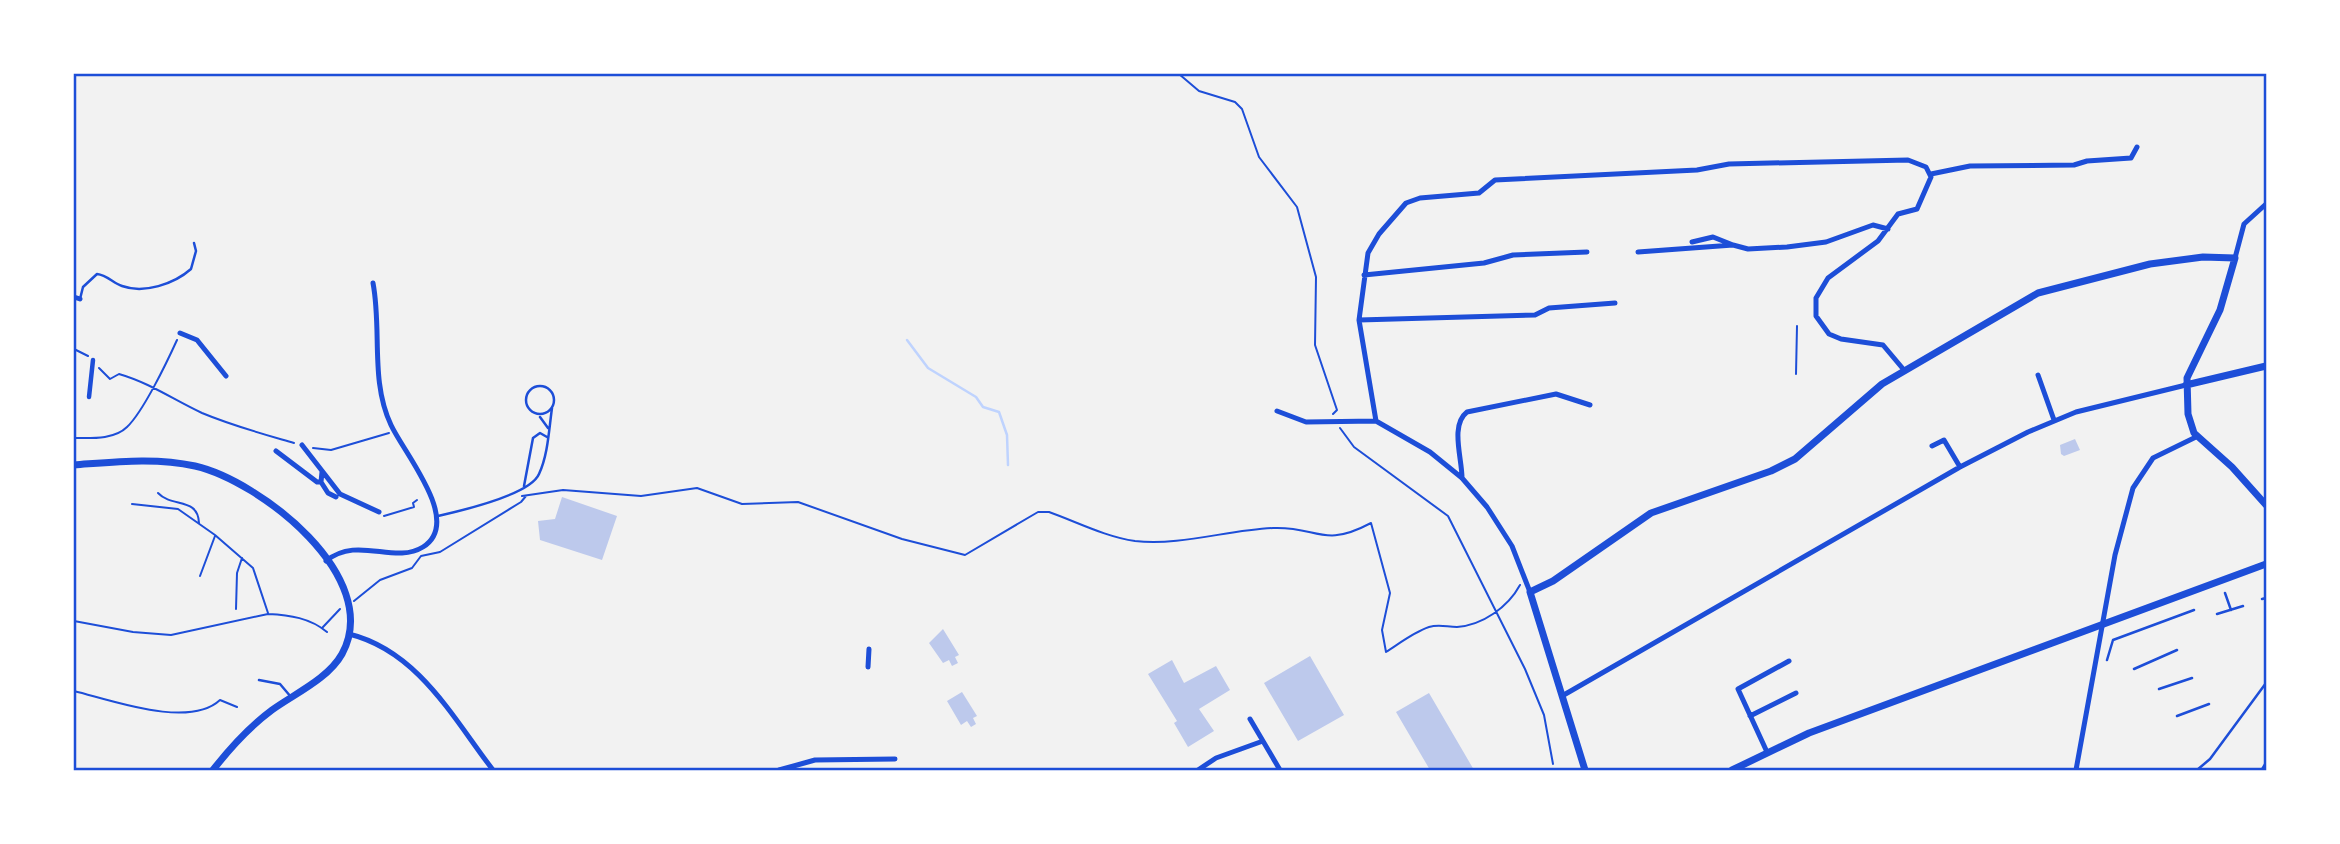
<svg xmlns="http://www.w3.org/2000/svg" width="2340" height="844" viewBox="0 0 2340 844" font-family="Commissioner,sans-serif">
  <style>
    .lines { fill: none; stroke-linecap: round; stroke-linejoin: round }
    .stream { stroke: #bfd3fe; stroke-width: 2.5 }
    .building { fill: #bdc9ec }
    .path { stroke: #1d4ed8; stroke-width: 2 }
    .service { stroke: #1d4ed8; stroke-width: 2.5 }
    .pedestrian { stroke: #1d4ed8; stroke-width: 4.5 }
    .minor { stroke: #1d4ed8; stroke-width: 5 }
    .tertiary { stroke: #1d4ed8; stroke-width: 7 }
    .neatline { fill: none; stroke: #1d4ed8; stroke-width: 2.5 }
  </style>
  <rect width="100%" height="100%" fill="#f2f2f2"/>
  <g class="lines">
    <!-- stream -->
    <path class="stream" d="M907,340L928,368L976,397L983,407L999,412L1007,435L1008,465"/>
  </g>
  <!-- building -->
  <path class="building" d="M2075,439L2080,450L2064,456L2061,454L2060,445Z
    M562,497L617,516L602,560L540,540L538,521L555,519Z
    M943,629L959,655L955,657L958,663L952,666L949,660L943,663L929,643Z
    M1310,656L1344,715L1298,741L1264,683Z
    M1172,660L1184,683L1216,666L1230,690L1199,709L1214,731L1188,747L1174,723L1177,721L1148,674Z
    M962,692L977,716L973,718L976,724L971,727L967,721L961,725L947,701Z
    M1429,693L1474,770H1430L1396,712Z"/>
  <g class="lines">
    <!-- path -->
    <path class="path" d="M1179,74L1199,91L1235,102L1242,109L1259,157L1297,207L1316,277L1315,345L1337,410L1333,414
      M74,349L88,356
      M99,368L110,379L119,374C150,383 174,400 202,413C233,426 263,434 294,443
      M1796,374L1797,326
      M1340,428L1354,447L1448,516L1525,669L1544,715L1553,764
      M74,438C90,438 114,440 127,427C143,412 167,362 177,340
      M313,448L331,450L389,433
      M158,493C172,508 198,497 199,523
      M522,496L563,490L641,496L697,488L742,504L798,502L902,539L965,555L1038,512H1049C1077,522 1106,537 1135,541C1181,546 1227,530 1273,528C1318,526 1322,549 1371,523L1390,593L1382,630L1386,652C1400,643 1414,632 1429,627C1439,624 1447,627 1457,627C1483,625 1508,607 1520,585
      M132,504L178,509L215,535L253,568L268,613
      M384,516L414,507L413,503L417,500
      M200,576L215,536
      M354,601L380,580L412,568L421,556L440,552L521,502L526,496
      M236,609L237,573L242,558
      M74,621L133,632L171,635L268,614C290,615 310,618 327,632
      M323,627L340,609
      M74,691C111,700 189,729 220,700L237,707"/>
    <!-- service -->
    <path class="service" d="M80,299L83,287L97,274C107,275 113,283 122,286C144,294 174,284 191,269L196,251L194,243
      M526 400a14 14 0 1 1 28 0a14 14 0 1 1-28 0Z
      M540,417L548,428
      M524,486L533,438L540,433L547,437
      M438,516C460,511 530,495 539,474C548,455 549,429 552,408
      M2225,593L2231,610
      M2262,599L2266,598
      M2217,614L2243,606
      M2107,660L2113,640L2194,610
      M2134,669L2177,650
      M259,680L280,684L291,697
      M2159,689L2192,678
      M2177,716L2209,704
      M2197,770L2210,759L2266,683"/>
    <!-- pedestrian -->
    <path class="pedestrian" d="M89,397L93,360"/>
    <!-- minor -->
    <path class="minor" d="M1931,174L1970,166L2074,165L2087,161L2131,158L2137,147
      M1692,242L1713,237L1733,245
      M1638,252L1733,245L1748,249L1787,247L1826,242L1873,225L1888,229
      M2235,258L2244,224L2266,204
      M1364,275L1484,263L1513,255L1587,252
      M74,297L80,299
      M1359,320L1535,315L1549,308L1615,303
      M180,333L197,340L226,376
      M2038,375L2054,420
      M1277,411L1306,422L1376,421L1430,452L1462,478L1487,507L1512,546L1530,592
      M1376,421L1359,320L1368,253L1379,234L1406,203L1420,198L1479,193L1495,180L1697,170L1729,164L1908,160L1926,167L1931,177L1917,209L1898,214L1878,241L1828,278L1816,298V316L1829,334L1841,339L1883,345L1904,370
      M302,445L340,494L379,512
      M1932,446L1944,440L1960,467
      M276,451L317,482H321L322,472
      M1462,478C1462,458 1450,425 1467,412L1556,394L1590,405
      M321,482L328,493L336,497
      M326,561C358,535 394,565 423,547C463,522 405,455 391,425C370,381 382,330 373,283
      M349,634C418,651 453,718 493,770
      M868,667L869,649
      M1562,696L1960,467L2028,432L2076,412L2186,385
      M1750,716L1796,693
      M1250,719L1280,770
      M1767,752L1738,689L1789,661
      M779,770L815,760L895,759
      M1198,770L1216,758L1263,741
      M2076,770L2115,555L2133,488L2153,458L2198,436
      M2263,770L2266,765"/>
    <!-- tertiary -->
    <path class="tertiary" d="M2186,385L2266,366
      M74,465C114,462 155,457 195,466C260,481 384,577 342,654C328,679 294,694 272,710C249,727 230,748 213,770
      M1585,770L1530,592L1553,581L1651,513L1771,471L1795,459L1882,384L2038,293L2150,264L2203,257L2235,258L2220,310L2187,378L2188,414L2194,433L2232,467L2266,505
      M1732,770L1809,733L2266,564"/>
  </g>
  <!-- border -->
  <rect width="2340" height="844" fill="none" stroke="#ffffff" stroke-width="150"/>
  <rect x="75" y="75" width="2190" height="694" class="neatline"/>
</svg>
